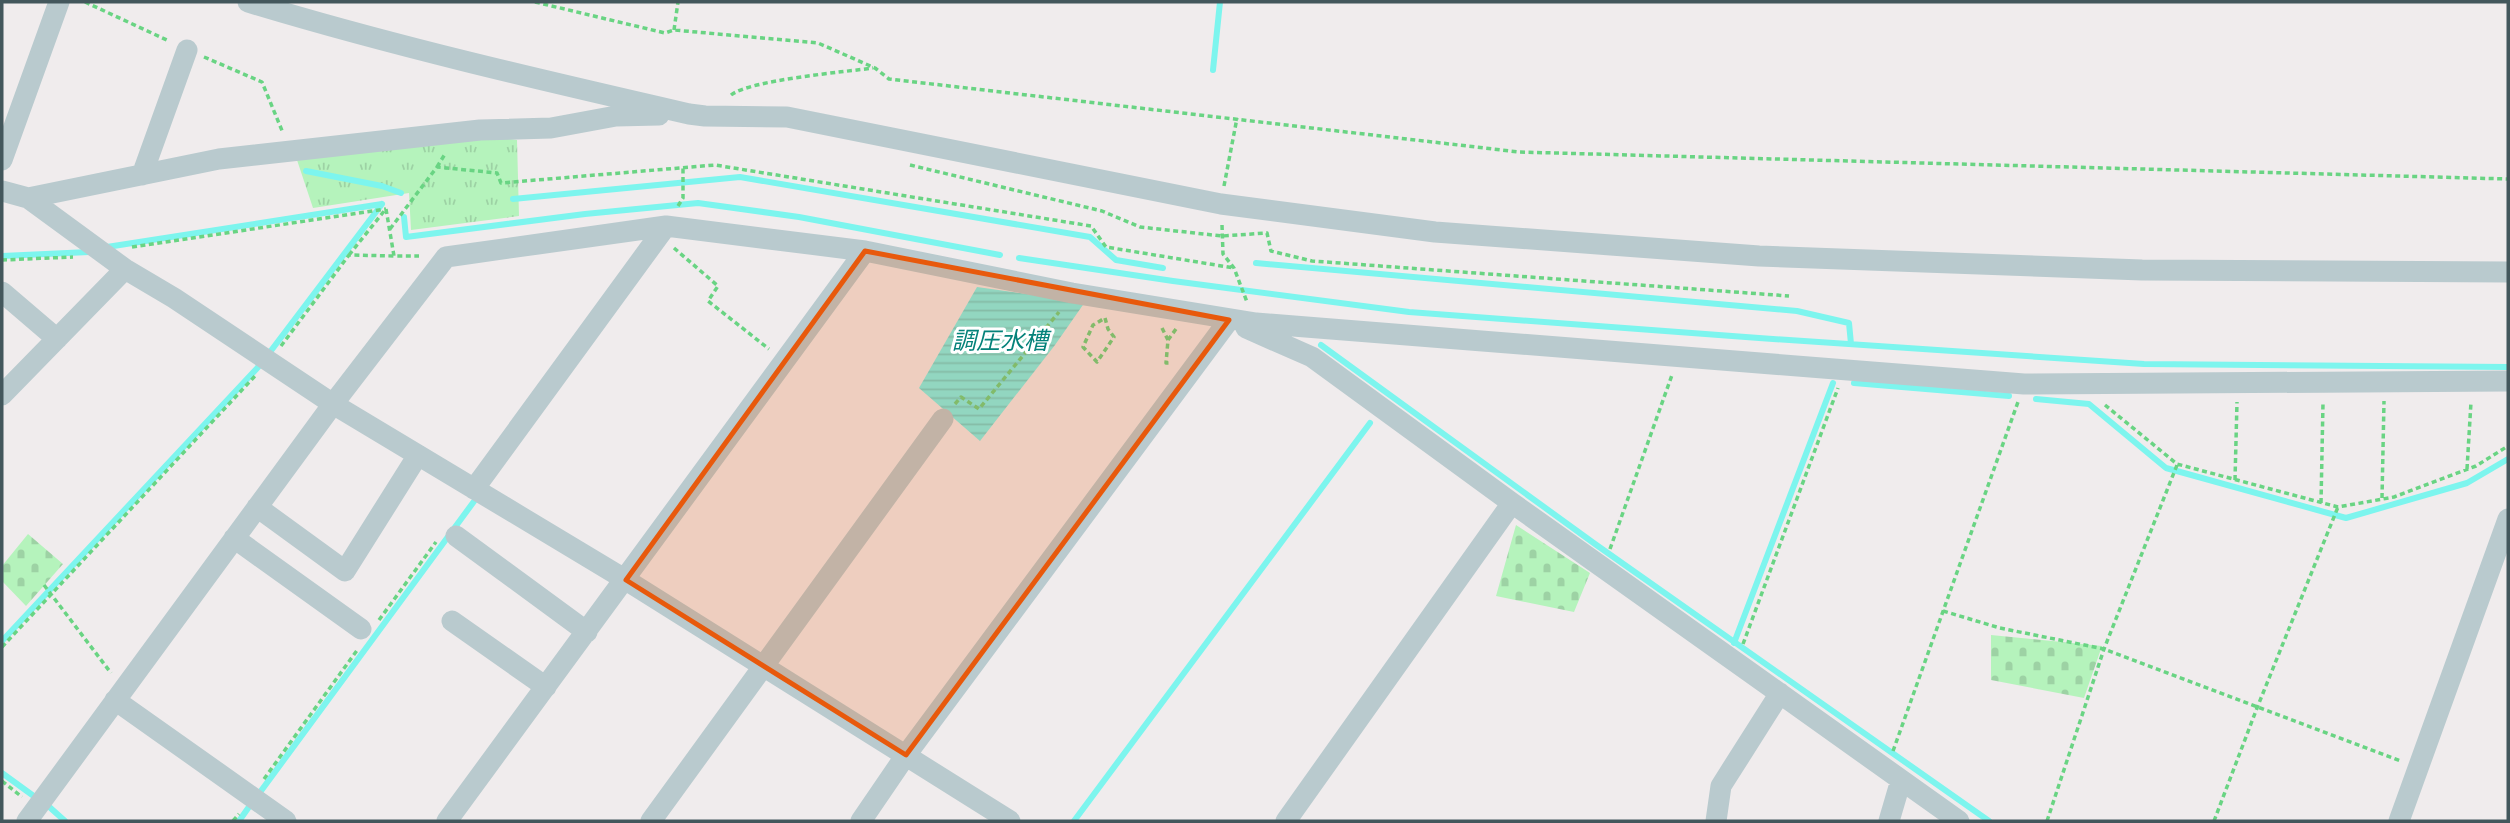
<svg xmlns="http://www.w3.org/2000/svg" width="2510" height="823" viewBox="0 0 2510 823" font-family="'Sofia Sans Condensed','Noto Sans JP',sans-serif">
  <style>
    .grass { fill: url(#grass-tufts) }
    .cemetery { fill: url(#cemetery-stones) }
    .water { fill: url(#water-rules) }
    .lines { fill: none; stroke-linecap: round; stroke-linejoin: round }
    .stream { stroke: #7df5ee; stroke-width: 6 }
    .path { stroke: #69d483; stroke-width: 3.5; stroke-dasharray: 5 3.5; stroke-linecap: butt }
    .minor { stroke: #b9cace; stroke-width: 21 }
    .marked { fill: #e8590c; fill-opacity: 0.2; stroke: #e8590c; stroke-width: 5; stroke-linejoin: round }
    .labels { text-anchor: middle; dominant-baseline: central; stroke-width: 6; stroke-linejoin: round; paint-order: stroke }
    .water-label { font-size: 24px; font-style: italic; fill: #05827a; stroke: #fff }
  </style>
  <defs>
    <pattern id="grass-tufts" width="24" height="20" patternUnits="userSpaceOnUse" patternTransform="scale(1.75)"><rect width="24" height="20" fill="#b5f3bc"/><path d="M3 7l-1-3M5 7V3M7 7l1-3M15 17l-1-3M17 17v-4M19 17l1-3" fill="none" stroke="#9dd2a4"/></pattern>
    <pattern id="cemetery-stones" width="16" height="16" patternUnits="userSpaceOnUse" patternTransform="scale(1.75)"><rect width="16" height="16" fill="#b5f3bc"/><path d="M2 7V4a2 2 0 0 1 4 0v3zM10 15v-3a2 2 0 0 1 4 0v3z" fill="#9dd2a4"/></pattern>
    <pattern id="water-rules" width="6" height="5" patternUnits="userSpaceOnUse" patternTransform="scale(1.75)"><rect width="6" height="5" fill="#7df5ee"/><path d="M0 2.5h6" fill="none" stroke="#6dd4ce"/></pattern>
  </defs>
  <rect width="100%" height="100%" fill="#f0eced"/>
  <!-- grass -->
  <path class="grass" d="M481,135L517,140L519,216L411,230L409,193L313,208L296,157Z"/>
  <!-- cemetery -->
  <path class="cemetery" d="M1516,525L1590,573L1574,612L1496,596Z
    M28,534L63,564L26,606L2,581V566Z
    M1991,635L2102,646L2084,698L1991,680Z"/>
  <!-- water -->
  <path class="water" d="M977,287L1085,302L1055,345L980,441L919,388Z"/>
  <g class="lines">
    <!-- stream -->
    <path class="stream" d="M1213,70L1220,2
      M306,171L382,186L401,193
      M513,199L740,177L1090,237L1116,260L1163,268
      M404,217L406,237L585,214L698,203L799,217L1000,255
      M107,247L382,204
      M2,256L89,252
      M1019,258L1173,281L1409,312L1759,338L2144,364L2508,367
      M1256,263L1797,311L1849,323L1851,344
      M1321,345L1595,544L1989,821
      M267,356L382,204
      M1854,383L2009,396
      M2036,399L2089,404L2166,468L2346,518L2467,483L2508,459
      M2,641L261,364
      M1734,643L1833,383
      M2,773L35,797
      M258,795L475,500
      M46,804L65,821
      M239,821L251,804
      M1074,821L1370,423"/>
    <!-- path -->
    <path class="path" d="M85,2L169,41
      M535,2L665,33L674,30L818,43L875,68L889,79L1519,152L2508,179
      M674,30L678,2
      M204,57L262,82L283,133
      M731,95C750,80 844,72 873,68
      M910,165L1102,211L1140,227L1222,236L1267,233L1271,251L1312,261L1789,296
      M437,167L445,154
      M1224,186L1237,118
      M678,206L683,198V168
      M386,209L394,256H419
      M1222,225L1223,254L1234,268L1247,302
      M390,229L437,167L497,173L501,183L715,165L1091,226L1106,247L1234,268
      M132,247L386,209
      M674,248L718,286L708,301L769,349
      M349,255L385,210
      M2,260L73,257
      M1105,318L1108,329L1114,337L1097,362L1083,347L1093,325Z
      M1162,328L1168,340L1166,363H1171
      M1168,340L1176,329
      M281,346L349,255L394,256
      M955,404L961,397L979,409L1059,312
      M2105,405L2177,464L2338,507L2394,497L2476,466L2508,446
      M2467,469L2471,402
      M2235,480L2237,402
      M2382,498L2384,401
      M2321,503L2323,403
      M1610,549L1672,375
      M44,585L111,673
      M1943,611L2000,628L2104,649L2401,761
      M379,620L436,542
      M1743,644L1838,388
      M2,647L255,376
      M1893,751L2018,402
      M264,779L358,649
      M2,781L22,797
      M233,821L239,814
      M2047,821L2104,649L2177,465
      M2214,821L2257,708L2338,507"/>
    <!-- minor -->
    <path class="minor" d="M248,2C393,46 541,80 689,114L705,116L787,117L1221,204L1435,232L1759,256L2142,270L2508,272
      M2,160L59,2
      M142,175L187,50
      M2,191L28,198L125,269L174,298L333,404L626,580L1010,821
      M28,198L219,159L480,130L551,128L616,116L659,115
      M2,292L57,339
      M1246,328L1312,357L1512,503L1959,821
      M2,395L125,269
      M474,489L666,226
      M257,507L345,571L418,455
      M456,536L587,632
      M234,538L361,629
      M452,621L546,687
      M115,700L286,821
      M27,821L333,404L446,257L666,226L865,251L1072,293L1256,323L2024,384L2508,381
      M447,821L865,251
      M651,821L943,419
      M861,821L906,755L1229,320
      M1286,821L1512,503
      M1716,821L1721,786L1780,693
      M1889,821L1901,780
      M2399,821L2508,519"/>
  </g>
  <!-- marked area -->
  <path class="marked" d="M865,251L1229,320L906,755L626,580Z"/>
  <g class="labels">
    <!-- water labels -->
    <g class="water-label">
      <text x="1000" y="341">調圧水槽</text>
    </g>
  </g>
  <!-- border -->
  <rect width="2510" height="823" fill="none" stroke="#43575c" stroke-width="7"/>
</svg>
